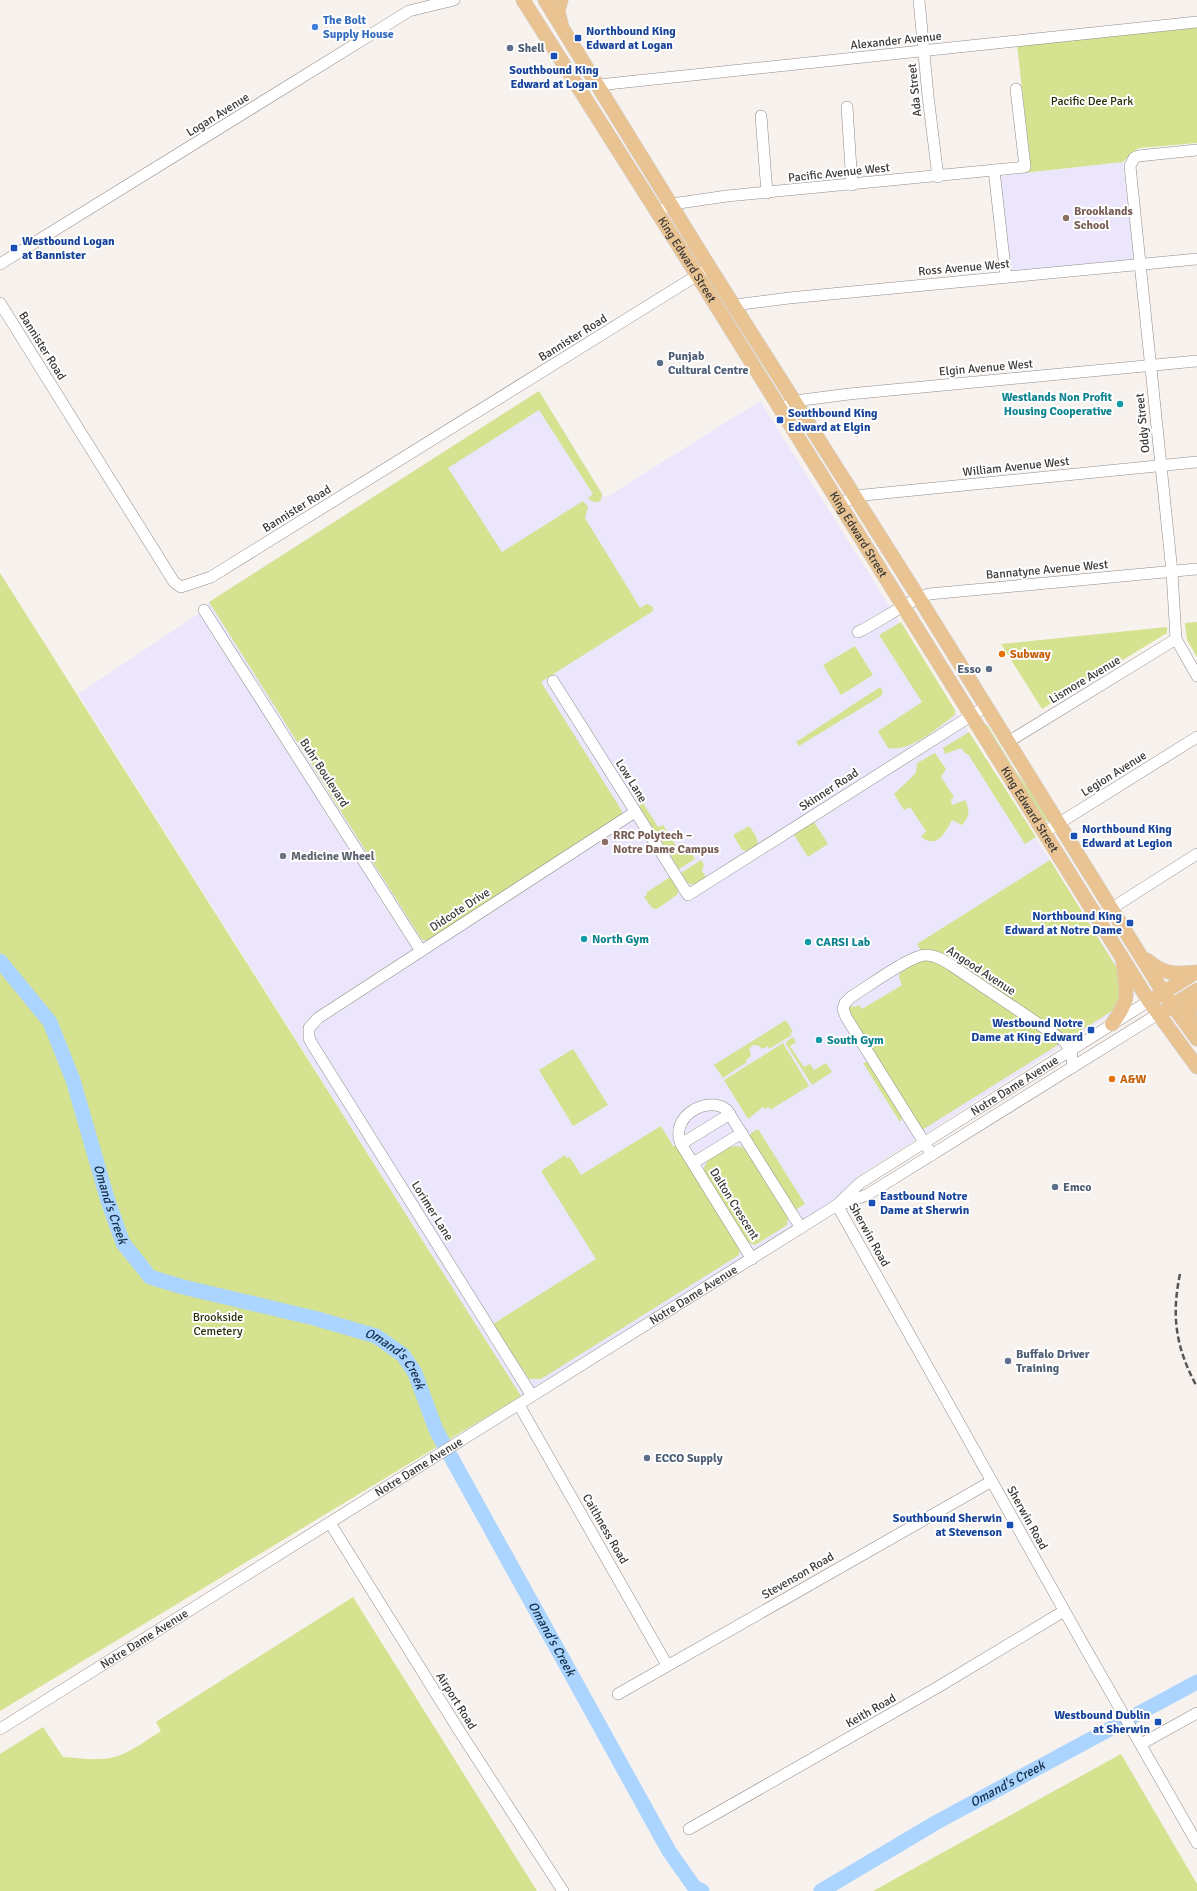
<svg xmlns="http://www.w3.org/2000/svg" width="1197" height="1891" viewBox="0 0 1197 1891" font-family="Signika,sans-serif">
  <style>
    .education { fill: #ebe6fc }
    .green { fill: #d5e290 }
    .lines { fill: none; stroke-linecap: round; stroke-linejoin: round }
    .river { stroke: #abd4fe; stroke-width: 15 }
    .minor-casing { stroke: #918b88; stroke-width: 12 }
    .major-casing { stroke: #d0cfcf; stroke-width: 15 }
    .minor { stroke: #fff; stroke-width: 11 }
    .major { stroke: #e9c492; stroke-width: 14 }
    .rail { stroke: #585553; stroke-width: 2.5; stroke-dasharray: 6 3; stroke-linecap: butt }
    .shop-dot { fill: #3f7fe0; stroke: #fff; stroke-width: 1.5 }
    .transit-dot { fill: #1a4fb4; stroke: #fff; stroke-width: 1.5 }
    .service-dot { fill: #5c6f8a; stroke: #fff; stroke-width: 1.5 }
    .education-dot { fill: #8d6e63; stroke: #fff; stroke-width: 1.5 }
    .culture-dot { fill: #0f9aa8; stroke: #fff; stroke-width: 1.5 }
    .food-dot { fill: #e8710a; stroke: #fff; stroke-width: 1.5 }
    .worship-dot { fill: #6b7280; stroke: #fff; stroke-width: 1.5 }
    .labels { text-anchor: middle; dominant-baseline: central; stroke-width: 4; stroke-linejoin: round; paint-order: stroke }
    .shop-label { font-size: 12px; font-weight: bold; fill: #366cbe; stroke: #fff; text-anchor: start }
    .transit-label { font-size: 12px; font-weight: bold; fill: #164399; stroke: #fff; text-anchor: start }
    .street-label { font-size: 12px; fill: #3b3937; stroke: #fff }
    .service-label { font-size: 12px; font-weight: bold; fill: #4e5e75; stroke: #fff; text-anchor: start }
    .park-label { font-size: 12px; fill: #2a2f05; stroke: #fff }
    .education-label { font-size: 12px; font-weight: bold; fill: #785e54; stroke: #fff; text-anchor: start }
    .culture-label { font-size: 12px; font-weight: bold; fill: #0d838f; stroke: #fff; text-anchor: start }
    .food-label { font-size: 12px; font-weight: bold; fill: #c56008; stroke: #fff; text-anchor: start }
    .worship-label { font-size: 12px; font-weight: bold; fill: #5b616d; stroke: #fff; text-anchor: start }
    .water-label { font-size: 13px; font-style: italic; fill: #122e4a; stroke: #fff }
  </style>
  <rect width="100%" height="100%" fill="#f8f2ee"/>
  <!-- education -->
  <path class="education" d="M1123,162L1134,260L1009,274L999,176Z
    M539,391L605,498L760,401L1135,995L1131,1002L865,1172L824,1208L521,1396L78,694L204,610L209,602Z"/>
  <!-- green -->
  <path class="green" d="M1197,27V143L1139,148L1131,154L1123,162L1023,173L1030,158L1017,45Z
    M539,391L602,494L601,500C595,504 593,502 588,498L593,494L539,410L448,468L502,552L583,501L588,507L585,518L640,608L647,604L653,607V611L541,682L622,811L620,816L430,941L422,940L209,602Z
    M0,573L521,1396L0,1711Z
    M901,622L955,710V715C937,728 912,752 888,748L878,731L922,702L879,635Z
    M1197,622V657L1187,640L1185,623Z
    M1167,627V633L1042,709L1001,644Z
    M855,646L873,675L841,695L823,665Z
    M880,687L883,692L881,696L799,746L796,742Z
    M983,722L988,726L1016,772L1046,811L1050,823L1044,819Z
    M969,732L1036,837L1025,844L968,754H966L961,748L945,754L943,748Z
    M935,753L946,769L941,777L954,797L951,800L952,805L965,800C970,810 970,817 962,825L952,820C945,833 938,849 921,837L926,831L910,807L904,810L894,794L916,773L917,763Z
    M643,803L658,827L663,825L681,854L689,849L695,859L679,869L639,806Z
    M814,822L828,844L808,857L794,835Z
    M749,826C753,832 759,838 757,845L746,851L742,850L733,835Z
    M701,860L704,864L702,871L706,877C692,887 690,888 681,873Z
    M1050,860L1131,991L1128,1001L922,1130L848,1013L851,1006L855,1007L859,1005L862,1009L902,985L899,978L900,973L921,960H927L917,944Z
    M670,877L678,890V894L657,909L652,908L644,897L647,895L646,893Z
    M786,1020L793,1032L790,1033L792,1035L769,1049L768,1046L762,1049L758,1045H753L749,1049L751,1056L746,1060L747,1062L723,1078L714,1065Z
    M793,1037L796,1042L790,1046L804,1067L810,1064L814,1070L826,1063L832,1072L812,1085L786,1044L787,1041Z
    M783,1043L809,1086L770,1110L769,1107L764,1109L763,1107L748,1119L724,1080Z
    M573,1049L608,1105L573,1126L539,1070Z
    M866,1062L869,1063L903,1117L900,1122L863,1063Z
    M661,1126L673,1146L676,1145L740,1249L739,1255L541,1379H529L493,1324L596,1259L541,1171L565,1155L567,1158L570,1157L581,1175Z
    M758,1129L805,1204L795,1210L750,1136L751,1133Z
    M736,1146L742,1147L748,1153L788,1217L787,1225L755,1245L747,1242L704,1171C703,1159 725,1147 736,1146Z
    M353,1597L537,1891H0V1754L43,1727L63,1757C80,1758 101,1762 118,1756C134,1750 147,1740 161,1731L156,1722Z
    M1121,1754L1197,1884V1891H873Z"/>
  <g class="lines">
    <!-- river -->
    <g class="river">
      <path id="s1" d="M0,961L50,1022L73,1080L108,1201L123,1243L150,1277L183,1287L314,1318L376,1336L403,1355L415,1373L436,1430L669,1851L695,1888L702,1891"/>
      <path id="s2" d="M821,1891L937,1822L1197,1682"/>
    </g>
    <defs>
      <g id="minor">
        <path d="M919,0L928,96L938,177"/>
        <path d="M598,85L1197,22"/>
        <path d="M847,107L852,185"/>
        <path d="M761,116L767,193"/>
        <path d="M1197,150L1138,156L1134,158L1130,166L1172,572L1176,639L1197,676"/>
        <path d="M994,170L1006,277"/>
        <path d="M657,212L672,204L727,196L1025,167L1016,89"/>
        <path d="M0,264L409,11L454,0"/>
        <path d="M0,303L174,582L181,587L211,577L704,271"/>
        <path d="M734,305L789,298L1197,259"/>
        <path d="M780,409L795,401L849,394L1197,361"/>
        <path d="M840,505L854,496L1197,462"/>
        <path d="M204,610L421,951"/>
        <path d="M858,632C882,621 903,603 929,594L1197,569"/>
        <path d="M553,681L688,895L985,707"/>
        <path d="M1008,742L1176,639"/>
        <path d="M1045,832L1197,737"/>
        <path d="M1098,917L1197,854"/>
        <path d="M681,1144L730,1114"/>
        <path d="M932,1155L846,1017L843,1009L845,1003L851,997C866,988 910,955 926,955C935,955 943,960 951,965L1064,1041L1071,1050L1073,1067"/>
        <path d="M693,1163L742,1133"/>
        <path d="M842,1204L867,1195L1158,1014"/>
        <path d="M837,1205L1083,1644L1197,1843"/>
        <path d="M752,1259L681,1144C669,1118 706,1094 727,1110L801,1228"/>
        <path d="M532,1396L312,1044L309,1038V1028L318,1018L635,812"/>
        <path d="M519,1405L667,1665"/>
        <path d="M330,1523L460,1732L563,1891"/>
        <path d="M618,1694L992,1481"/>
        <path id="s3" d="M0,1729L837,1205L860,1183L1149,1001"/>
        <path d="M1141,1744L1197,1713"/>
        <path d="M689,1829L938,1687L1064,1611"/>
      </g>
      <g id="major">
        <path id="s4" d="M523,0L697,275L1149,1001L1197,1067"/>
        <path d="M545,0L710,268L919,598L1163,992L1197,1039"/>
        <path d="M561,23L558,11L561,0"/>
        <path d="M1147,960C1164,975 1176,974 1197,972"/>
        <path d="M1156,997L1193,974"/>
        <path d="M1164,1011L1197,990"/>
        <path d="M1112,1024C1132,997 1126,993 1123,962"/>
        <path d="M1192,1030C1189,1017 1187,1005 1197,995"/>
      </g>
    </defs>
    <!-- minor casing -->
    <use href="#minor" class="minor-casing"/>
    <!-- major casing -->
    <use href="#major" class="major-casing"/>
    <!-- minor -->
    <use href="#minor" class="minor"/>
    <!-- major -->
    <use href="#major" class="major"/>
    <!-- rail -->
    <path class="rail" d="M1180,1274C1171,1317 1176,1348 1197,1387"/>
  </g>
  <!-- markers -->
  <circle class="shop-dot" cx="315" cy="27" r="4"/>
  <g class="transit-dot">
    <rect x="574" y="34" width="8" height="8" rx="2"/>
    <rect x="550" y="52" width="8" height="8" rx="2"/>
    <rect x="10" y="244" width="8" height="8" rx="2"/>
    <rect x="776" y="416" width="8" height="8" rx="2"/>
    <rect x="1070" y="832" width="8" height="8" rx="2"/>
    <rect x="1126" y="919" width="8" height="8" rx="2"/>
    <rect x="1087" y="1026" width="8" height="8" rx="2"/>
    <rect x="868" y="1199" width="8" height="8" rx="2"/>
    <rect x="1006" y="1521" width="8" height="8" rx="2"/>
    <rect x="1154" y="1718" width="8" height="8" rx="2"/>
  </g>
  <g class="service-dot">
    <circle cx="510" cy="48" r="4"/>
    <circle cx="660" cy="363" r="4"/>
    <circle cx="989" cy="669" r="4"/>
    <circle cx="1055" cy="1187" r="4"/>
    <circle cx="1008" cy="1361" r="4"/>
    <circle cx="647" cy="1458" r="4"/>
  </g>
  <g class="education-dot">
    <circle cx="1066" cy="218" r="4"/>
    <circle cx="605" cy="842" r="4"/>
  </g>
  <g class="culture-dot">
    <circle cx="1120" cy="404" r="4"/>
    <circle cx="584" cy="939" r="4"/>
    <circle cx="808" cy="942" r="4"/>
    <circle cx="819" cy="1040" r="4"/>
  </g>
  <g class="food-dot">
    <circle cx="1002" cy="654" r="4"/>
    <circle cx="1112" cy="1079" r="4"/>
  </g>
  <circle class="worship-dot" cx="283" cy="856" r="4"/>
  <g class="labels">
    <!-- shop labels -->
    <g class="shop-label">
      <text x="323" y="20">The Bolt<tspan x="323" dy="14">Supply House</tspan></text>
    </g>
    <!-- transit labels -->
    <g class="transit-label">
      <text x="586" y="31">Northbound King<tspan x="586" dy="14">Edward at Logan</tspan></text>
      <text x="554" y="70" text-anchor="middle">Southbound King<tspan x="554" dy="14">Edward at Logan</tspan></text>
      <text x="22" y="241">Westbound Logan<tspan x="22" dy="14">at Bannister</tspan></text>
      <text x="788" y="413">Southbound King<tspan x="788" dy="14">Edward at Elgin</tspan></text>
      <text x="1082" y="829">Northbound King<tspan x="1082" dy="14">Edward at Legion</tspan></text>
      <text x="1122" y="916" text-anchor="end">Northbound King<tspan x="1122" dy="14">Edward at Notre Dame</tspan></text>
      <text x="1083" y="1023" text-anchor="end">Westbound Notre<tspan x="1083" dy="14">Dame at King Edward</tspan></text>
      <text x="880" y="1196">Eastbound Notre<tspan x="880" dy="14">Dame at Sherwin</tspan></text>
      <text x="1002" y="1518" text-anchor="end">Southbound Sherwin<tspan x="1002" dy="14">at Stevenson</tspan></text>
      <text x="1150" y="1715" text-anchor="end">Westbound Dublin<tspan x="1150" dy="14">at Sherwin</tspan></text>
    </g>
    <!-- street labels -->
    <g class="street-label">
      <text transform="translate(896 41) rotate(-6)">Alexander Avenue</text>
      <text transform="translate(915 90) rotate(-96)">Ada Street</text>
      <text transform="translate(218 115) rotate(-32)">Logan Avenue</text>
      <text transform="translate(839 173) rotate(-6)">Pacific Avenue West</text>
      <text stroke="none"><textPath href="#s4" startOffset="307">King Edward Street</textPath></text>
      <text transform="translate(964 268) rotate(-5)">Ross Avenue West</text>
      <text transform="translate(573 338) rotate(-32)">Bannister Road</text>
      <text transform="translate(42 346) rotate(58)">Bannister Road</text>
      <text transform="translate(986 368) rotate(-5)">Elgin Avenue West</text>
      <text transform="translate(1143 423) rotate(-96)">Oddy Street</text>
      <text transform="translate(1016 467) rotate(-6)">William Avenue West</text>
      <text transform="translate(297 509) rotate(-32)">Bannister Road</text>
      <text stroke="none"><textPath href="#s4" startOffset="631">King Edward Street</textPath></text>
      <text transform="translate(1047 570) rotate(-5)">Bannatyne Avenue West</text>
      <text transform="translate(1085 680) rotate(-31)">Lismore Avenue</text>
      <text transform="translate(324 773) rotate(57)">Buhr Boulevard</text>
      <text transform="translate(1114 774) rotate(-32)">Legion Avenue</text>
      <text transform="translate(631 781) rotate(58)">Low Lane</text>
      <text transform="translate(829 790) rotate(-33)">Skinner Road</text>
      <text stroke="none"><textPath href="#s4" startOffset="955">King Edward Street</textPath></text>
      <text transform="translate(460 910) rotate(-33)">Didcote Drive</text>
      <text transform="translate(981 971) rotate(33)">Angood Avenue</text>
      <text stroke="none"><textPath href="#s3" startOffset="1202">Notre Dame Avenue</textPath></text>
      <text transform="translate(734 1204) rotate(58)">Dalton Crescent</text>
      <text transform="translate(432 1211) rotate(58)">Lorimer Lane</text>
      <text transform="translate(869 1235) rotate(61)">Sherwin Road</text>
      <text stroke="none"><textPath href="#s3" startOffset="818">Notre Dame Avenue</textPath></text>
      <text stroke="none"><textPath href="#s3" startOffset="494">Notre Dame Avenue</textPath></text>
      <text transform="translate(1027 1518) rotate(61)">Sherwin Road</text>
      <text transform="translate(605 1529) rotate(60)">Caithness Road</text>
      <text transform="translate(798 1576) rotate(-30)">Stevenson Road</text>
      <text stroke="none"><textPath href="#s3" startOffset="170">Notre Dame Avenue</textPath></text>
      <text transform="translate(456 1701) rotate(58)">Airport Road</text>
      <text transform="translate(871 1711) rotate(-30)">Keith Road</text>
    </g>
    <!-- service labels -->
    <g class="service-label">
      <text x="518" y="48">Shell</text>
      <text x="668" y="356">Punjab<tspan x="668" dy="14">Cultural Centre</tspan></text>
      <text x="981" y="669" text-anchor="end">Esso</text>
      <text x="1063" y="1187">Emco</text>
      <text x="1016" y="1354">Buffalo Driver<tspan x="1016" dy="14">Training</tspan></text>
      <text x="655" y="1458">ECCO Supply</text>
    </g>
    <!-- park labels -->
    <g class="park-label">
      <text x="1092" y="101">Pacific Dee Park</text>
      <text x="218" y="1317">Brookside<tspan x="218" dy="14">Cemetery</tspan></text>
    </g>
    <!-- education labels -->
    <g class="education-label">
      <text x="1074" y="211">Brooklands<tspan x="1074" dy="14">School</tspan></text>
      <text x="613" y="835">RRC Polytech –<tspan x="613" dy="14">Notre Dame Campus</tspan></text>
    </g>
    <!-- culture labels -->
    <g class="culture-label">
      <text x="1112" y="397" text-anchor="end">Westlands Non Profit<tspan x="1112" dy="14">Housing Cooperative</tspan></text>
      <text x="592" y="939">North Gym</text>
      <text x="816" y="942">CARSI Lab</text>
      <text x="827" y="1040">South Gym</text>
    </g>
    <!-- food labels -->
    <g class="food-label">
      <text x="1010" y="654">Subway</text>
      <text x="1120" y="1079">A&amp;W</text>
    </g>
    <!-- worship labels -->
    <g class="worship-label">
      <text x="291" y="856">Medicine Wheel</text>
    </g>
    <!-- water labels -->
    <g class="water-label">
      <text stroke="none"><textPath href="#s1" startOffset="271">Omand's Creek</textPath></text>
      <text stroke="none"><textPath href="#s1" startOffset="619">Omand's Creek</textPath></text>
      <text stroke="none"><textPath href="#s1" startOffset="943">Omand's Creek</textPath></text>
      <text stroke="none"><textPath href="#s2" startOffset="215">Omand's Creek</textPath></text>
    </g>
  </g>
</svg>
